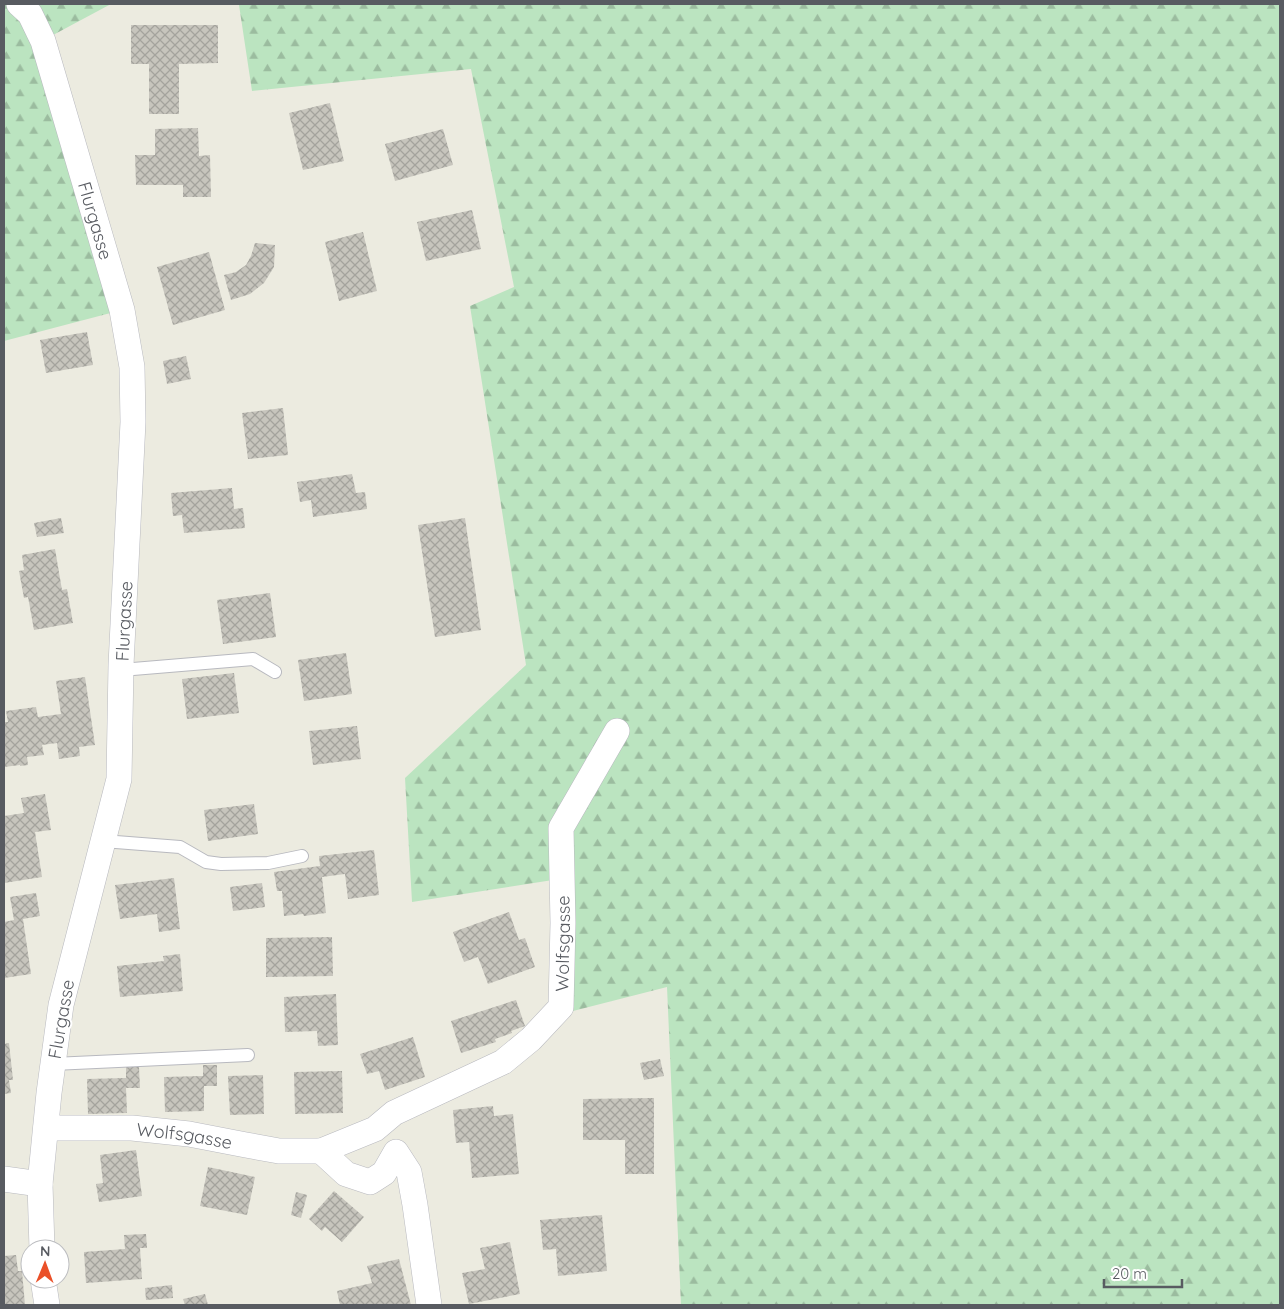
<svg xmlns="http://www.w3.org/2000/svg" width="1284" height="1309" viewBox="0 0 1284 1309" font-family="Quicksand,sans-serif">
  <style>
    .forest { fill: url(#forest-firs) }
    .building { fill: url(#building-cross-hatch) }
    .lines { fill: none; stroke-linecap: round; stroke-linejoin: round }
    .service-casing { stroke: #b8b9bf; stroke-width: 14 }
    .minor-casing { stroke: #b8b9bf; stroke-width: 26 }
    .service { stroke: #fff; stroke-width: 12 }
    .minor { stroke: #fff; stroke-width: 25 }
    .labels { text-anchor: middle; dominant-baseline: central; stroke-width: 4; stroke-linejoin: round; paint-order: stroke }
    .street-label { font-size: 18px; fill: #585b61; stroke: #fff }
  </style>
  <defs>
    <pattern id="forest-firs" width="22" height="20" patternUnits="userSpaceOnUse" patternTransform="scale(1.25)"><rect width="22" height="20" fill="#bbe4c0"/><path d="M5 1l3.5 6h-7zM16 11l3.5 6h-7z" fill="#9bbc9f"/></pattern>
    <pattern id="building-cross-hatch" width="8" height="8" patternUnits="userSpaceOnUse" patternTransform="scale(1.25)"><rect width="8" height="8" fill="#c7c5bd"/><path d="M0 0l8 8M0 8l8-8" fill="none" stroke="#a4a39d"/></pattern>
  </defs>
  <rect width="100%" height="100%" fill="#ecebe0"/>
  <!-- forest -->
  <path class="forest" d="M4,4H111L40,42L122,310L4,341Z
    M236,4H1280V1305H681L667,987L573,1011L572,877L412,902L405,778L526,665L470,306L514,287L471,69L252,91L239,5Z"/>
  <!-- building -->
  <path class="building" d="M131,25H218V63L179,64V114H149V64H131Z
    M330,103L344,161L303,170L289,113Z
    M198,128L199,156L210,155L211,197H183V185H136L135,155H155V129Z
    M443,129L453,165L395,181L385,144Z
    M472,210L481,249L426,261L417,222Z
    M363,232L377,291L339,301L325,242Z
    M255,243L275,245L274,267L264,283L250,294L231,300L224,275L236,272L246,265L251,256Z
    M209,252L225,310L173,325L157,267Z
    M87,332L93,365L46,373L40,340Z
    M186,356L191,379L167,384L163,361Z
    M283,408L288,455L248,459L242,413Z
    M352,474L356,493L365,492L367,509L313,517L311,500L300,502L297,482Z
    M232,488L234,509L243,508L245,528L184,533L182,515L173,516L171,493Z
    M61,518L64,533L37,537L34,523Z
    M465,518L481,630L435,637L418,525Z
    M55,549L62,590L67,589L73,623L34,630L28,597L24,598L19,571L24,570L22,555Z
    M270,593L276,637L223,644L217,600Z
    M346,653L352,694L304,701L298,660Z
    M234,673L239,713L187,719L182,679Z
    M85,677L95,745L79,747L80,756L59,759L57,743L42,745L44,755L27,757L28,765L20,766V765L4,767V722H8L6,711L36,707L38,717L61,714L56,681Z
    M357,726L361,759L313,765L309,731Z
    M45,794L51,830L35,832L42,877L4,883V816L24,813L21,798Z
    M254,804L258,834L208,841L204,810Z
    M374,850L379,895L348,899L345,874L322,877L326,913L304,916L303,914L284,916L282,891H277L274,872L320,866L319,856Z
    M174,878L180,929L159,932L157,914L120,919L115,885Z
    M262,883L265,907L233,911L230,887Z
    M36,893L40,916L23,919L31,974L4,978V922L14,920L10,897Z
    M509,912L519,940L525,938L535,967L488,984L478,957L464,962L453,932Z
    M332,937L333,976L266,977V938Z
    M180,954L183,991L120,997L117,966L164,961L163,956Z
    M336,994L338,1045L318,1046L317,1031L285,1032L284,997Z
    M516,1000L525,1026L511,1031L512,1033L495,1039L496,1042L461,1053L451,1021Z
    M413,1037L425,1077L385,1090L379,1071L367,1074L360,1054Z
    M9,1043L13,1080H9L11,1093L4,1094V1044Z
    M660,1059L664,1076L644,1080L640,1063Z
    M203,1065H217V1086H204V1111L165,1112L164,1077L203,1076Z
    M126,1067H139L140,1088H126L127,1113L88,1114L87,1079L126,1078Z
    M342,1071L343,1113L295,1114L294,1072Z
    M263,1075L264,1114L230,1115L228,1076Z
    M654,1098V1174H625V1140H583V1099Z
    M493,1106L494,1116L513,1114L519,1174L472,1178L469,1142L456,1143L453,1110Z
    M136,1150L142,1196L99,1202L96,1184L103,1183L100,1155Z
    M208,1167L255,1177L247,1215L200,1206Z
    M334,1191L364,1217L342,1242L325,1227L322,1231L309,1219Z
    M296,1192L307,1195L301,1218L291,1215Z
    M602,1215L607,1271L558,1276L556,1249L543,1250L540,1220Z
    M146,1234L147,1248H140L142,1279L86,1283L84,1252L125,1249L124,1235Z
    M510,1242L520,1294L469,1304L462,1273L485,1269L480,1248Z
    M16,1255L18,1271H22L25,1305H4V1256Z
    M399,1259L411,1305H340L337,1291L372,1283L367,1266Z
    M172,1285L173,1298L146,1300L145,1288Z
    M205,1294L208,1305H185L183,1299Z"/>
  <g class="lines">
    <defs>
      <path id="service" d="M121,670L253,659L275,672
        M103,841L180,847L206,862L221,864L268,863L302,856
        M53,1064L248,1055"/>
      <g id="minor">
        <path id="s1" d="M19,4L30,14L43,41L122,310L132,367L133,422L121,665L119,779L61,1005L49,1093L40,1184L42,1249"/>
        <path id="s2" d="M46,1128H132L189,1134L246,1145L279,1151H321L375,1129L394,1113L503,1062L531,1039L561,1007L563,923L561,828L617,731"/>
        <path d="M321,1151L346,1174L370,1182L384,1173L396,1152L409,1172L415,1205L429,1305"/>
        <path d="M4,1179L40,1184"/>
        <path d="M43,1279L47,1305"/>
      </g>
    </defs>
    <!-- service casing -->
    <use href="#service" class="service-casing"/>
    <!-- minor casing -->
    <use href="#minor" class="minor-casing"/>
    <!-- service -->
    <use href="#service" class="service"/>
    <!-- minor -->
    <use href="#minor" class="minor"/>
  </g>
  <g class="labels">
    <!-- street labels -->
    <g class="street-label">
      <text stroke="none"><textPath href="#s1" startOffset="232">Flurgasse</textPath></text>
      <text transform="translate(124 621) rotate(-87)">Flurgasse</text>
      <text stroke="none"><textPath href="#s2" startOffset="624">Wolfsgasse</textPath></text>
      <text transform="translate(61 1019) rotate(-80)">Flurgasse</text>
      <text stroke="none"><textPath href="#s2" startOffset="139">Wolfsgasse</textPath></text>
    </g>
  </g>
  <!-- border -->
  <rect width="1284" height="1309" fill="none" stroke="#585b61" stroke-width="10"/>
  <!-- north arrow -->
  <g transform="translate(45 1264) rotate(1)"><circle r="24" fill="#ffffff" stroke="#bcbdc0"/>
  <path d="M0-4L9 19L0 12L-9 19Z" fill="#ea5028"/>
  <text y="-8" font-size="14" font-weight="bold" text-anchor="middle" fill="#585b61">N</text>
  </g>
  <!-- scale -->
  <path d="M1104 1279v8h78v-8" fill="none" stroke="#585b61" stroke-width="2.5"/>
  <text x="1112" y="1279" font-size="15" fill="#585b61" stroke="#ffffff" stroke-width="4" paint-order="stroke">20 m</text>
</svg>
